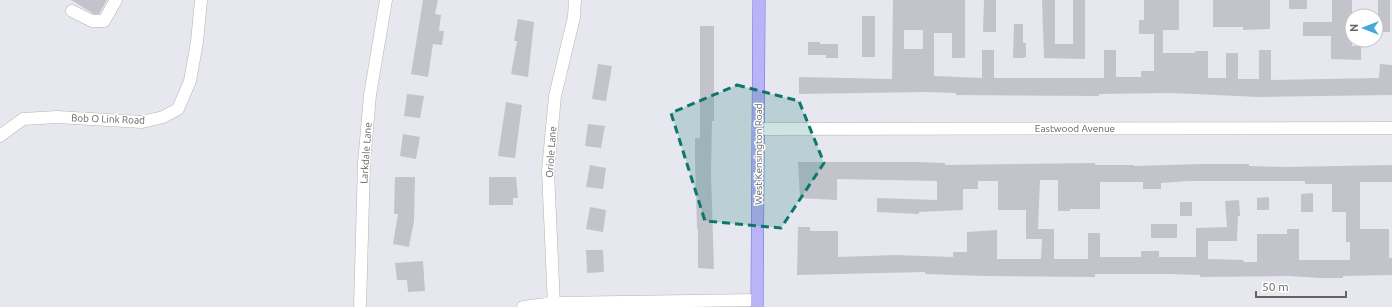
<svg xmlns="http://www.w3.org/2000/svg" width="1392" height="307" viewBox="0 0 1392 307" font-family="Ubuntu,sans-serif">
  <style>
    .building { fill: #c3c4cb; fill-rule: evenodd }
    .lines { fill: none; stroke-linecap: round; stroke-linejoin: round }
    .minor-casing { stroke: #b5b5af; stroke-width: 13 }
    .major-casing { stroke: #6b6fe4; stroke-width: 13 }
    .minor { stroke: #fff; stroke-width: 12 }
    .major { stroke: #b9b3f7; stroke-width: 12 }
    .marked { fill: #0f766e; fill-opacity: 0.2; stroke: #0f766e; stroke-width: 3; stroke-dasharray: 8 5; stroke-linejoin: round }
    .labels { text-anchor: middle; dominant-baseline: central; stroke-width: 3; stroke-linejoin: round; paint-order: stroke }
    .street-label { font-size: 10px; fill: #66645e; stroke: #fff }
  </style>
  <rect width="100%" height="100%" fill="#e7e7ef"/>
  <!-- building -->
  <path class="building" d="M71,0H107L99,14H94Z
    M423,0H438L435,14L441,15L439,31H444L442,45L433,44L428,77L411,74Z
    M893,0H965V58H952V33H934V76L982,78V50H994V78H1104V50H1116V77H1141V71H1154V34H1139V20H1144V0H1179V30H1163V53H1195V51H1208V78H1226V53H1238V79H1259V50H1271V80L1379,78L1380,64L1392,65V95L1260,97L1170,93L1099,94V96L956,95V93L925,92L799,94V77L892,79ZM904,30H923V49H904Z
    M984,0H996V32H983Z
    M1042,0H1055V44H1073V0H1085V59L1044,58Z
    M1213,0H1270V29L1243,30V27H1213Z
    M1289,0H1307V9H1289Z
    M1332,0H1352V46H1361V60L1331,59V36H1303V22H1332Z
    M1378,0H1390V32H1378Z
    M862,16H875V57H862Z
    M518,19L534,22L528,77L511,74L517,41H514Z
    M1014,24H1023V43H1026V57L1022,58H1013Z
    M700,26H714V121H712L711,174L714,269L698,268V229H697L695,160V138H700Z
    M808,42H820V44H838V58H826V55H808Z
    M598,64L612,66L606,101L592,99Z
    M407,94L424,96L420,118L404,116Z
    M506,102L522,105L515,158L498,156Z
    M588,124L605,126L601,148L585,146Z
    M403,134L420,137L416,159L400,156Z
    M798,162H915L945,163V165L1095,163V165H1134V166L1200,164H1249V166L1283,167L1392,165V182H1360V229H1389V258H1392V275L1343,276V278H1320L1289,276L1200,277V275L1169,274H1095V277L985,276L925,274V272L797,275L798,227H810V231H838V257L895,255L953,257V252H967V232L997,230V259H1041L1042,239H1026V210H998V181H978V189H963V210L919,212V214L877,212V198L937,200V181L837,179V200L800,198ZM1040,180H1058V211H1070V209H1100V182H1143V189H1161V183L1189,181H1305V184H1332V212H1346V242H1350V260H1299V229H1287V234H1257V262H1244L1243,260L1208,259V241H1237L1238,216H1240L1239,200L1225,201L1227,227L1196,228V257H1159V251H1141V257H1100V233H1088V259H1054V229H1038Z
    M590,165L606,168L603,189L586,187Z
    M395,177H415L414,221L409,247L393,244L398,214H394Z
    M489,177H516L518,198H513V205H489Z
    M1313,193V212H1301V194Z
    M1269,197V210H1257V198Z
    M1180,202H1192V216H1180Z
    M590,207L606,210L603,232L586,229Z
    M1151,224H1177V238H1151Z
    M586,250H603L604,272L587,273Z
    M423,261L425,291L408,292L407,280H397L395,263Z"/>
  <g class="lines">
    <defs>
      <path id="minor" d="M72,11L92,21H104L116,0
        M758,129L1392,128
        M0,136L23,119L57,117L142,122L163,117L178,109L190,81L197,42L201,0
        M360,307L364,163L370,95L386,0
        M523,307L554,303L757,300
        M554,307L548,170L555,96L574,17L575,0"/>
      <path id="major" d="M757,307L759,0"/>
    </defs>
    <!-- minor casing -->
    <use href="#minor" class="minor-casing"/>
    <!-- major casing -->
    <use href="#major" class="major-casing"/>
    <!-- minor -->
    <use href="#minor" class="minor"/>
    <!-- major -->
    <use href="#major" class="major"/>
  </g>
  <!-- marked area -->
  <path class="marked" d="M737,85L799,101L824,163L781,228L705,221L671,113Z"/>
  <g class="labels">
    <!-- street labels -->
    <g class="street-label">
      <text transform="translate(108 119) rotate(2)">Bob O Link Road</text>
      <text x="1075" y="128">Eastwood Avenue</text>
      <text transform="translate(551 152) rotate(-86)">Oriole Lane</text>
      <text transform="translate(366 153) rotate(-86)">Larkdale Lane</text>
      <text transform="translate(758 154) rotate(-90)">West Kensington Road</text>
    </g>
  </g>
  <!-- north arrow -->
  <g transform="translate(1364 28) rotate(270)"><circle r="19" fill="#ffffff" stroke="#c2c1bf"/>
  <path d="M0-3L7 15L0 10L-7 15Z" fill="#43a9d9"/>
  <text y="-6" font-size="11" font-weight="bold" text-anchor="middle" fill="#66645e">N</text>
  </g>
  <!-- scale -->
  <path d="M1256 291v6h90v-6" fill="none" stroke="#66645e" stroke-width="2"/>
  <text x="1262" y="291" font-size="12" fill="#66645e" stroke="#ffffff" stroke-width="3" paint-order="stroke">50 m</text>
</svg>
